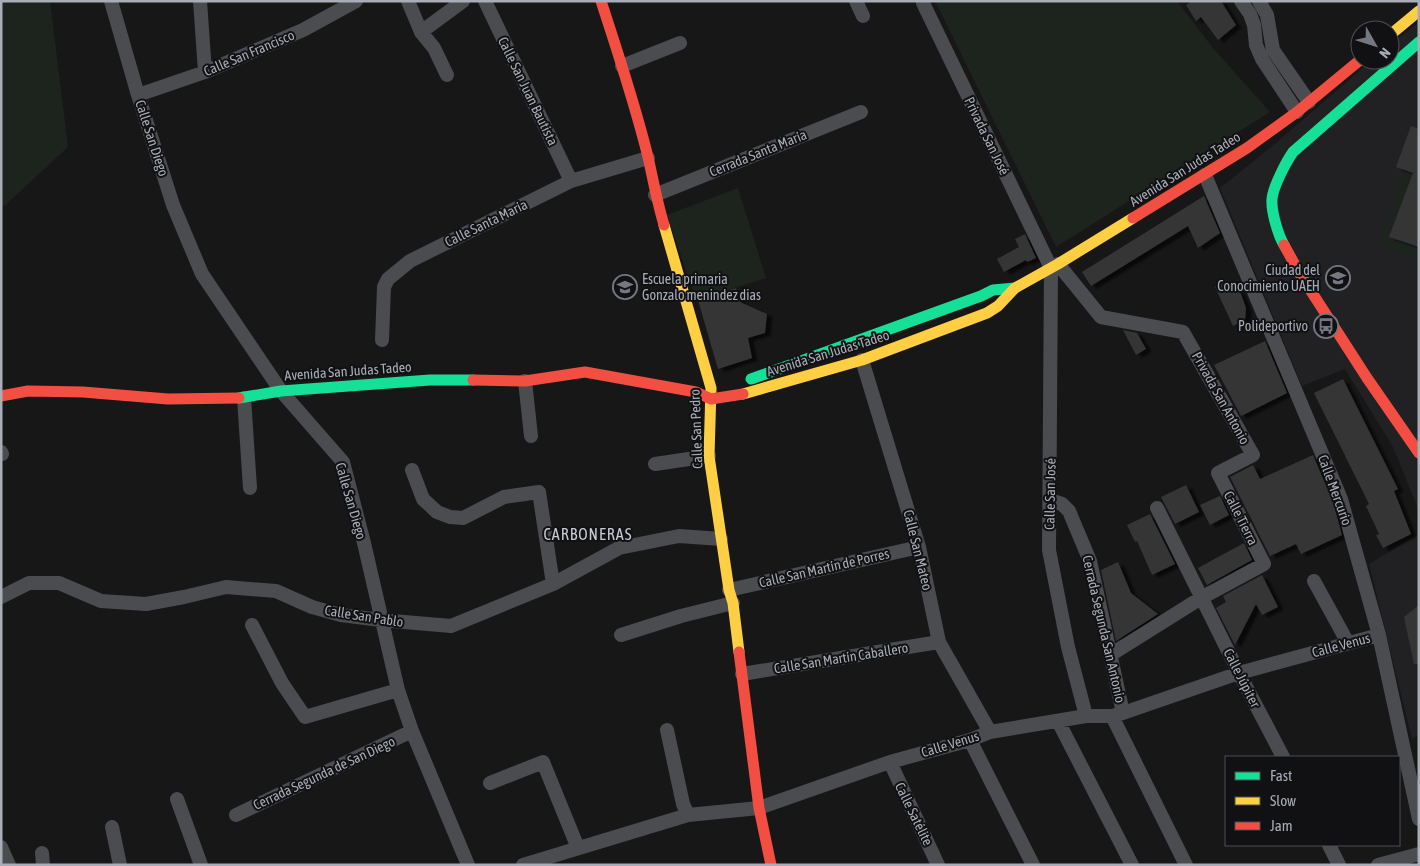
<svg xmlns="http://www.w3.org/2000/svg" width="1420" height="866" viewBox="0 0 1420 866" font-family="'Asap Condensed',sans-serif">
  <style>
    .built { fill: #212123 }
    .green { fill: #1d241e }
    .building { fill: #353536; filter: url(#shadow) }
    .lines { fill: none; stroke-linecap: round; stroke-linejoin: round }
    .street { stroke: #4b4c50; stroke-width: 14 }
    .fast { stroke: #16e098; stroke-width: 11 }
    .slow { stroke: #ffcf43; stroke-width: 11 }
    .jam { stroke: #f24e42; stroke-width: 11 }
    .labels { text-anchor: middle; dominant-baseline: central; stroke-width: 4; stroke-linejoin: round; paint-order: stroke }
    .street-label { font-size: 14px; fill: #a8adb8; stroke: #111113 }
    .poi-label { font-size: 14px; fill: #a8adb8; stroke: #111113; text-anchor: end }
    .quarter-label { font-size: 16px; letter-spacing: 1px; fill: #c9ccd4; stroke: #111113 }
  </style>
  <defs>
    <filter id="shadow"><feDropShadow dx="5.5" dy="3" stdDeviation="1" flood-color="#0009"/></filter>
  </defs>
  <rect width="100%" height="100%" fill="#171717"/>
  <!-- built -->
  <path class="built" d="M1419,22V511L1393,447L1345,369L1302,386L1220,188L1270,148L1372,60H1390V45Z
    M1419,534V735L1412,739L1369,564Z"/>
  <!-- green -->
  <path class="green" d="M1,1H50L68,147L1,209Z
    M935,1H1177L1213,48L1270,112L1056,247Z
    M1404,173L1411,175L1389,238L1419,248V258L1379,245Z
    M738,188L766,278L696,300L667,215Z"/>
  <!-- building -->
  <path class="building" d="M1192,1H1221L1236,25L1218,40L1201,17L1196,21L1186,5Z
    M1411,126L1419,129V247L1389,237L1413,173L1396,167Z
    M1204,196L1220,233L1198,248L1188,226L1091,286L1082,272Z
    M1025,234L1036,258L1027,262L1026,260L1004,272L997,259L1019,247L1015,239Z
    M1228,281L1241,294L1246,308L1245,320L1233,326L1215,287Z
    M736,288L740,302L767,314L765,333L748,338L752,358L718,369L698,300Z
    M1123,330L1137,333L1146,349L1136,355Z
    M1265,341L1287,393L1241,416L1214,365Z
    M1343,379L1398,489L1394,491L1411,534L1383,548L1376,535L1379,534L1366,506L1369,504L1314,393Z
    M1313,455L1333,502L1342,535L1301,554L1296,544L1270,556L1230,477L1253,465L1260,479Z
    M1186,485L1199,512L1175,524L1161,497Z
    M1220,496L1229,515L1210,525L1200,505Z
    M1150,514L1175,564L1152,575L1137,541L1135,542L1127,525Z
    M1244,543L1252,560L1207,585L1198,568Z
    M1118,562L1131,593L1158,614L1116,641L1101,570Z
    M1262,575L1278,607L1262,615L1256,604L1235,645L1216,608L1226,602L1223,596Z
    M1419,605V664H1414L1404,617Z"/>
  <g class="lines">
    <!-- street -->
    <path class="street" d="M111,1L138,95L173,205L202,274L281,391L343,462L364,543L398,690L412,731L468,865
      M200,1L205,72
      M408,1L421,32L434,48L447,75
      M485,1L571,181
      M856,1L863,16
      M1241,1L1250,14L1254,25L1256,45L1262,59L1297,112
      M1259,1L1267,15L1273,50L1309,102
      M923,3L1051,268L1049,550L1068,647L1086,716
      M421,32L463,1
      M622,66L680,43
      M138,95L205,72L303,30L356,1
      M1205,175L1341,499L1379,635L1419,819
      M655,195L861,112
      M1058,264L1101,317L1183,332L1253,455L1218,473L1264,564L1201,598L1110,655
      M382,340L384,287L388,279L410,261L571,181L648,158
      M862,360L919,547L939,642L990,732
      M525,381L531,436
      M244,398L250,488
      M1,452L2,454
      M655,464L709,456
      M412,470L423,499L437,512L450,517L463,518L504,497L539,492L553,584
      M1050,500L1062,504L1069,511L1090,561L1123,713
      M1157,508L1239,673L1283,757
      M1314,581L1348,643
      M729,590L919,547
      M1,597L29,583H59L101,601L146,604L184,597L226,587L276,591L312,607L341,615L381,620L451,626L553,584L619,548L679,536L721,539
      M252,625L282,683L305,717L398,690
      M621,635L681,616L733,603
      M742,674L939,642
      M1112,716L1186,865
      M1058,721L1132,865
      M667,730L683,804L688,815
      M970,740L1033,865
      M890,762L938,865
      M490,783L543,762L578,848
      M177,799L201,865
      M236,815L412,731
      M112,827L120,865
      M1329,845L1339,865
      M1,847L9,865
      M42,853L43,865
      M523,865L688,815L759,808L890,762L970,740L990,732L1086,716H1112L1123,713L1239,673L1379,635
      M1378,865L1419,854"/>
    <!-- fast -->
    <path class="fast" d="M1284,245C1278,235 1271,211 1272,199C1273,187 1286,162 1293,152L1419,42
      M751,379L981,296L993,290L1015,288
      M239,398L281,391L430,380H473"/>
    <!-- slow -->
    <path class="slow" d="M1390,35L1419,11
      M664,225L711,388L709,456L729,590L733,603L739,652
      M743,394L862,360L987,313L998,306L1015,288L1058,264L1133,218"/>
    <!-- jam -->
    <path class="jam" d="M601,1C618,53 635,104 648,157C653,179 657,202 664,225
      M1133,218L1247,148L1297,112L1360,60
      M1284,245L1300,274L1367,378L1419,453
      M473,380L525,381L585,372L696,392L711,399L743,394
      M1,396L28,391L83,392L168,399L239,398
      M739,652L759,808L771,865"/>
  </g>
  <!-- icons -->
  <defs>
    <symbol id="university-ring" viewBox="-11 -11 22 22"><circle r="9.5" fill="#111113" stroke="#757880" stroke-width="1.5"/><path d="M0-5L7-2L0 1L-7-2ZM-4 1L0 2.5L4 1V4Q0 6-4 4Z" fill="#757880"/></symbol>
    <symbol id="school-ring" viewBox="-11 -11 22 22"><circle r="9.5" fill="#111113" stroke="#757880" stroke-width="1.5"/><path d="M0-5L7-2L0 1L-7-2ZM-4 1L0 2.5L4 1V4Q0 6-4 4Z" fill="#757880"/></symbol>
    <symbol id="bus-ring" viewBox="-11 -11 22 22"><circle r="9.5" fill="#111113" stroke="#757880" stroke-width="1.5"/><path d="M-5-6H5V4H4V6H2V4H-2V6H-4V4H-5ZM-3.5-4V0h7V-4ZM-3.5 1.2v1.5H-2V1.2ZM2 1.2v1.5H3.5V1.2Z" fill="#757880"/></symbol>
  </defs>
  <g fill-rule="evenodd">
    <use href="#university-ring" x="1324" y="264" width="28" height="28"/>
    <use href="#school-ring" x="611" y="273" width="28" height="28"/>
    <use href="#bus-ring" x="1312" y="312" width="28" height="28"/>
  </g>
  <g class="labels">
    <!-- street labels -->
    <g class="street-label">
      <text transform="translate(249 53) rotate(-23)">Calle San Francisco</text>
      <text transform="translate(528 91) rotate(64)">Calle San Juan Bautista</text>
      <text transform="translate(987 136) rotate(64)">Privada San José</text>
      <text transform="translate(152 138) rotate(72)">Calle San Diego</text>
      <text transform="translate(758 153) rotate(-22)">Cerrada Santa María</text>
      <text transform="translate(1185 169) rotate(-32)">Avenida San Judas Tadeo</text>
      <text transform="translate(486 223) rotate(-26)">Calle Santa María</text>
      <text transform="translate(828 353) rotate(-17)">Avenida San Judas Tadeo</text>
      <text transform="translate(348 371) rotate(-4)">Avenida San Judas Tadeo</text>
      <text transform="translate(1221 398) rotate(61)">Privada San Antonio</text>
      <text transform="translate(696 429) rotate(-92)">Calle San Pedro</text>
      <text transform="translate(1335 490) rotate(70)">Calle Mercurio</text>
      <text transform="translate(1050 494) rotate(-89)">Calle San José</text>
      <text transform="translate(351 501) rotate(74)">Calle San Diego</text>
      <text transform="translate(1241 518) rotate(63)">Calle Tierra</text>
      <text transform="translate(918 550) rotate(76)">Calle San Mateo</text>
      <text transform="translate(824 568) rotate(-13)">Calle San Martín de Porres</text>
      <text transform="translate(364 616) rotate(9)">Calle San Pablo</text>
      <text transform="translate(1104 629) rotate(77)">Cerrada Segunda San Antonio</text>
      <text transform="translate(1341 645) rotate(-15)">Calle Venus</text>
      <text transform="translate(841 658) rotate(-9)">Calle San Martín Caballero</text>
      <text transform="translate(1242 678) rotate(63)">Calle Júpiter</text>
      <text transform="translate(950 744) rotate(-17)">Calle Venus</text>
      <text transform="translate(324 773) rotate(-25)">Cerrada Segunda de San Diego</text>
      <text transform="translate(914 814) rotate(64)">Calle Satélite</text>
    </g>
    <!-- poi labels -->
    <g class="poi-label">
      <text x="1320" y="270">Ciudad del<tspan x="1320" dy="16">Conocimiento UAEH</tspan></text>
      <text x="642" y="279" text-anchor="start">Escuela primaria<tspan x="642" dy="16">Gonzalo menindez dias</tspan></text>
      <text x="1308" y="326">Polideportivo</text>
    </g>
    <!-- quarter labels -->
    <g class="quarter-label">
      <text x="588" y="534">CARBONERAS</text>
    </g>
  </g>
  <!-- border -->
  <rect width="1420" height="866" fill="none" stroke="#a8adb8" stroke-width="5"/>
  <!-- legend -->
  <rect x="1225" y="756" width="175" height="90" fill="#111113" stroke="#4d4f55"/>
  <rect x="1235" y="772" width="25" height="8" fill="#16e098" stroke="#4d4f55"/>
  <text x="1270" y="781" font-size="15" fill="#a8adb8">Fast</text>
  <rect x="1235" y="797" width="25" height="8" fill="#ffcf43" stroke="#4d4f55"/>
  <text x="1270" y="806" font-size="15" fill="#a8adb8">Slow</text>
  <rect x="1235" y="822" width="25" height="8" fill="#f24e42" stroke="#4d4f55"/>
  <text x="1270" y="831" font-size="15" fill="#a8adb8">Jam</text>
  <!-- north arrow -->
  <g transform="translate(1375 45) rotate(129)"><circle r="24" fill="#111113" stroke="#4d4f55"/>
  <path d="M0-4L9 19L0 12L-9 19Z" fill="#757880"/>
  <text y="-8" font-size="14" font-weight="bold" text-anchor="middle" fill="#a8adb8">N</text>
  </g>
</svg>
